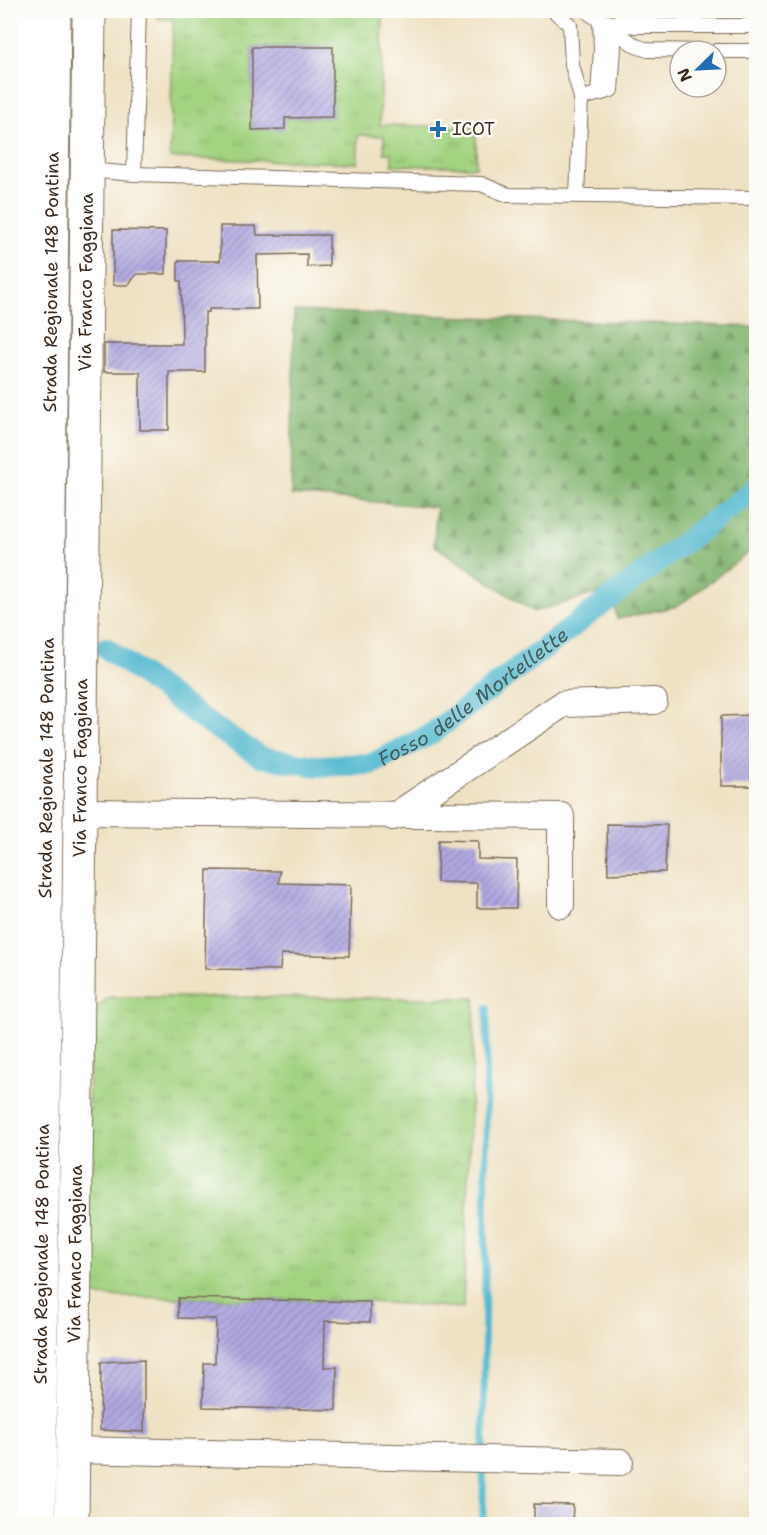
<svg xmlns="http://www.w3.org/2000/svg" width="767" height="1535" viewBox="0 0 767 1535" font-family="'Shantell Sans',sans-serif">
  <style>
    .grass { fill: url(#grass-tufts); stroke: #6f7e50; stroke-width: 1.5; fill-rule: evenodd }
    .forest { fill: url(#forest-firs); stroke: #5e7046; stroke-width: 1.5 }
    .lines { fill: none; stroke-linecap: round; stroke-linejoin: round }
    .stream { stroke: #51b8cf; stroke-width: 7 }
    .canal { stroke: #51b8cf; stroke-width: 22 }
    .building { fill: url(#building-hatch) }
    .service-casing { stroke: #7a6a58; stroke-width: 16 }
    .minor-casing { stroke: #7a6a58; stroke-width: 28 }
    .tertiary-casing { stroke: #7a6a58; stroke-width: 35 }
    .primary-casing { stroke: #7a6a58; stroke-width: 35 }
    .service { stroke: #fff; stroke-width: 14 }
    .minor { stroke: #fff; stroke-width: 26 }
    .tertiary { stroke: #fff; stroke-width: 33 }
    .primary { stroke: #fff; stroke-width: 33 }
    .poi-dot { fill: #1f6fb2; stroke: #fdfcf7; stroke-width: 2 }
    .labels { text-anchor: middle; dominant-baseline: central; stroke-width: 5; stroke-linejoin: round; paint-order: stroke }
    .poi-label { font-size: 18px; fill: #3b2a1e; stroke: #fdfcf7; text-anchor: start }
    .street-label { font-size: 18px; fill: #3b2a1e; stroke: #fdfcf7 }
    .water-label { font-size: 20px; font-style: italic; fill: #435c5c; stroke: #fdfcf7 }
  </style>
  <defs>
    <pattern id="grass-tufts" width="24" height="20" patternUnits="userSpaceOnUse" patternTransform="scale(1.5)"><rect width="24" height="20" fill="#a3d381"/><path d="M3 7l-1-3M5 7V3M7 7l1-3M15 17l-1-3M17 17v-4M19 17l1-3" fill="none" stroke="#8db56f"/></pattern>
    <pattern id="forest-firs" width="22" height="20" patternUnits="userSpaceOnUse" patternTransform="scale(1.5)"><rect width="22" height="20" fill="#82b56f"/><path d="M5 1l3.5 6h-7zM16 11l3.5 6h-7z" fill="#6c935b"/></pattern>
    <pattern id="building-hatch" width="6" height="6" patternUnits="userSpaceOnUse" patternTransform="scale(1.5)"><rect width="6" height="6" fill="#b1a9e1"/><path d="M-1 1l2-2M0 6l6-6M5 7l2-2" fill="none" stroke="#918ab6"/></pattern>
  </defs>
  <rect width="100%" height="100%" fill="#fdfcf7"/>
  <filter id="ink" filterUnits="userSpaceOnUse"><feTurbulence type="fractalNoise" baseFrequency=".0167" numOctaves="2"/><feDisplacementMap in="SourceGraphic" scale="12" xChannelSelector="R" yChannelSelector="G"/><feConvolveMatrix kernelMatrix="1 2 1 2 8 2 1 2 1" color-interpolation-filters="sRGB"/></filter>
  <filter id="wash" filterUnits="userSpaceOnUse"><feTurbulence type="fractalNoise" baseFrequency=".008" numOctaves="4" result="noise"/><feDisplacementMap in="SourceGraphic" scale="24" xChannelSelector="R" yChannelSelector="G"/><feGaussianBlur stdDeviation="1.35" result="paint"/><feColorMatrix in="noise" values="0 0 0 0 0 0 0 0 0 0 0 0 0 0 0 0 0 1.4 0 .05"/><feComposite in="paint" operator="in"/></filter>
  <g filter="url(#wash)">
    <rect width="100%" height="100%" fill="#efe2c4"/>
    <!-- grass -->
    <path class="grass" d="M158,10L383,11L380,125L476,127V167L392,165V153H384V136L358,135V163L170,158L173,19H158ZM252,47H332L333,117L285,118L284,129H252Z
      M109,997L475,998L463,1308L370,1302L85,1296L90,1013Z"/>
    <!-- forest -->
    <path class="forest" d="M294,311L756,327V547L678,606L617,619L612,589L534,612L434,545L436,507L291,495Z"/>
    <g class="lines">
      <!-- stream -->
      <path class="stream" d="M483,1524L487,1008"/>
      <!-- canal -->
      <path class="canal" id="s1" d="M106,648L205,721L261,757L315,766L372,764L431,734L756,488"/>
    </g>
    <g id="blocks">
      <!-- building -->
      <path class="building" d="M252,47H333V117L285,118V129L252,130Z
        M220,226H256L257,235H329V266L307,267V254L257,255L258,309H209V312H205V372H169V430H140V372H104V344H182L181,281H178V261H220Z
        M113,230L166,231V274H137L128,285H113Z
        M756,715V786H721V716Z
        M607,824L667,825L665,872L608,874Z
        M438,840L478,841V859L517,860L516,908H477V883L437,882Z
        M207,870L280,871L279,883L351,885L349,956L281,954L280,970L205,969Z
        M178,1298L370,1302V1322L325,1321L324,1367H337L336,1410L203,1407L204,1363H215L216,1319L178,1318Z
        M144,1360V1432L100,1430L101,1362Z
        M534,1504L573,1505L572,1524H534Z"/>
    </g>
  </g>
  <g filter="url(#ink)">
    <use href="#blocks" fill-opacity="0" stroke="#7a6a58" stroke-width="1.5"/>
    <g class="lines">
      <defs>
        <path id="service" d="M139,10L134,174L481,184L508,195L756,198
          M553,10L570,25L572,65L581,98L598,94L601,49L600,21
          M585,10L636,46L648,50L706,51
          M619,10L642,14L664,10
          M600,21L636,26H756
          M716,51H756
          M598,94L611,90L614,49L613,30
          M88,170L134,174
          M577,196L581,98"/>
        <path id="minor" d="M80,812L561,816V905
          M393,817L563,704L654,701
          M73,1450L620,1462"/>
        <g id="tertiary">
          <path d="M11,1524L21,469L23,10"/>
          <path id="s2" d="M72,1524L89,10"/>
        </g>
        <g id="primary">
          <path id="s3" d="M39,1524L54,10"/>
        </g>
      </defs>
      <!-- service casing -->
      <use href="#service" class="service-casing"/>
      <!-- minor casing -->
      <use href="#minor" class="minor-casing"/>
      <!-- tertiary casing -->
      <use href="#tertiary" class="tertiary-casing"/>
      <!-- primary casing -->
      <use href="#primary" class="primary-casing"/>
      <!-- service -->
      <use href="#service" class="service"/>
      <!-- minor -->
      <use href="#minor" class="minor"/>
      <!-- tertiary -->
      <use href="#tertiary" class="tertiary"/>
      <!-- primary -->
      <use href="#primary" class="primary"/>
    </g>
  </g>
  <!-- markers -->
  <path class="poi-dot" d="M435 120h6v6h6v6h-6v6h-6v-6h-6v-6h6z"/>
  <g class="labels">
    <!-- poi labels -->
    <g class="poi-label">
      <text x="452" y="129">ICOT</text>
    </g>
    <!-- street labels -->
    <g class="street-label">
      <text stroke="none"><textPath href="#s3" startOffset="1242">Strada Regionale 148 Pontina</textPath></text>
      <text stroke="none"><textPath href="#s2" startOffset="1242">Via Franco Faggiana</textPath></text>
      <text stroke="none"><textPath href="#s3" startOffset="756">Strada Regionale 148 Pontina</textPath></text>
      <text stroke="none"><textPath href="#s2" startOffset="756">Via Franco Faggiana</textPath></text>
      <text stroke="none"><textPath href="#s3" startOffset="270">Strada Regionale 148 Pontina</textPath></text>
      <text stroke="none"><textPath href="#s2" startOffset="270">Via Franco Faggiana</textPath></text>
    </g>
    <!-- water labels -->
    <g class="water-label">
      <text stroke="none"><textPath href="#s1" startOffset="423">Fosso delle Mortellette</textPath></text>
    </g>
  </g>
  <!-- margin -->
  <rect width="767" height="1535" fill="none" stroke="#fdfcf7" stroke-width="36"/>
  <!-- north arrow -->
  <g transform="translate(698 69) rotate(246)"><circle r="28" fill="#fdfcf7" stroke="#afa8a0" stroke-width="1.5"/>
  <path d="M0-4.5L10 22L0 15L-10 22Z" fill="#1f6fb2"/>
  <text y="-9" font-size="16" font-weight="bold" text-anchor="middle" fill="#3b2a1e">N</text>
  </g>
</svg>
